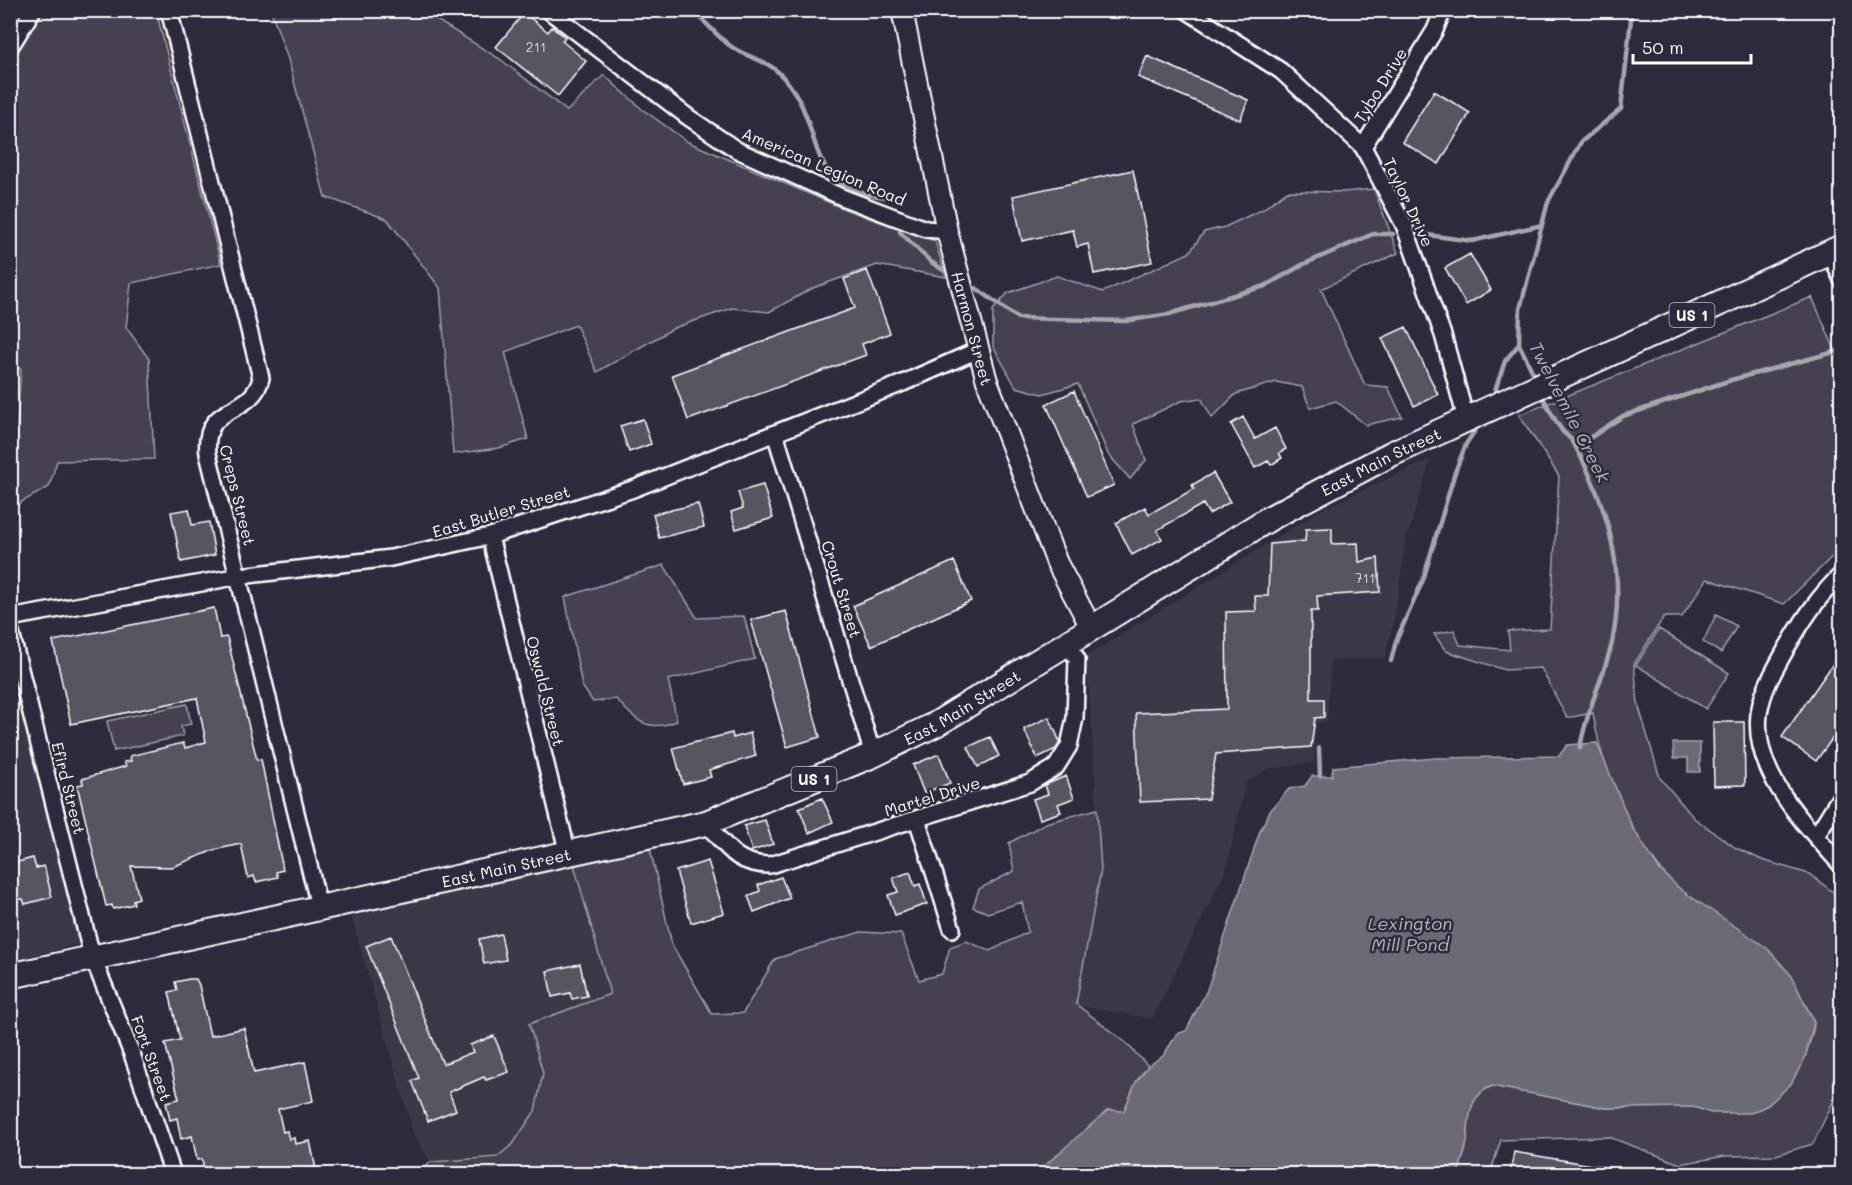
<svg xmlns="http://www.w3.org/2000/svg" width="1852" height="1185" viewBox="0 0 1852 1185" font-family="Mali,sans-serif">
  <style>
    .built { fill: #3c3749 }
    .green { fill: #464152; stroke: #a2a0a8; stroke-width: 1.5 }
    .water { fill: #6d6a77; stroke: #a7a6ad; stroke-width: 1.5 }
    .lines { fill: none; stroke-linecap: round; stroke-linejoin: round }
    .stream { stroke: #a7a6ad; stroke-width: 4.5 }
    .building { fill: #595564; stroke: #fff; stroke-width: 1.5 }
    .minor-casing { stroke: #fff; stroke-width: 20 }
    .tertiary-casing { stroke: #fff; stroke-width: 24 }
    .primary-casing { stroke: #fff; stroke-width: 28 }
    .minor { stroke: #2f2a3d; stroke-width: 15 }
    .tertiary { stroke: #2f2a3d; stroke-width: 20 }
    .primary { stroke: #2f2a3d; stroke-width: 24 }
    .labels { text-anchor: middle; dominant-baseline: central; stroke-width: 5; stroke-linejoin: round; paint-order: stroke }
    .number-label { font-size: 14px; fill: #d6d4d8 }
    .shield { fill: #2f2a3d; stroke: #c1bfc5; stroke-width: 1.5 }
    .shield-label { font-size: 15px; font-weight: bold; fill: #fff }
    .street-label { font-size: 16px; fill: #fff; stroke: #2f2a3d }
    .water-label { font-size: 18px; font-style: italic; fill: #b6b4bb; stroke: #2f2a3d }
  </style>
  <rect width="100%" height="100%" fill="#2f2a3d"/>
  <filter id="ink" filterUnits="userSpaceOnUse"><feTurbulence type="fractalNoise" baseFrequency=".0167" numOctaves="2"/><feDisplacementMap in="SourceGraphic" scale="12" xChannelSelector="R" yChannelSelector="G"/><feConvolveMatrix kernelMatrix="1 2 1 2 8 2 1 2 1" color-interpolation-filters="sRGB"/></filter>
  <g filter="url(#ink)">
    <!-- built -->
    <path class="built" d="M1431,459L1405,544L1395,616L1385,657L1331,661L1327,720L1316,724L1314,762L1268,769L1246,782L1226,870L1152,1019L1076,1005L1101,869L1087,656L1328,506Z
      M10,668L79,944L11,961H10Z
      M574,865L610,994L530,1024L543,1073L535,1111L513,1144L497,1157L431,1162L414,1136L350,912Z"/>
    <!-- green -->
    <path class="green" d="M11,11H25L11,35Z
      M41,11H156L221,264L131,283L126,327L149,359L154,459L57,461L49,487L11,508L21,369L10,368L11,61Z
      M271,11H422L500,59L567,111L604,75L642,109L688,142L847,210L935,241L946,277L877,265L813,288L769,312L732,308L674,328L597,372L576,325L505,352L528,439L499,448L453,454L440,288L387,219L325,197L288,59Z
      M1374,189L1398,253L1321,289L1365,385L1388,387L1402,417L1366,425L1336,401L1310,408L1302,387L1276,382L1236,394L1212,418L1201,398L1181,401L1133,424L1146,460L1130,479L1108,454L1078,384L1042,394L1016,387L993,346V310L1008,293L1057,276L1103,292L1189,253L1204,232L1225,227L1263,209L1287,191L1343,192Z
      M1812,297L1841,364V548L1784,604L1707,579L1682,617H1664L1634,664L1638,704L1660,778L1694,818L1736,848L1762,860L1809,874L1841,898V1085L1813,1144L1776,1155L1725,1156L1680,1164L1609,1137L1501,1140L1490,1174H1458C1460,1165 1464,1156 1466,1147C1470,1123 1465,1097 1492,1086L1606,1108L1694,1107L1711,1113L1805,1058C1807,1048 1814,1033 1814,1023C1813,1016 1805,1005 1802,998C1771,934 1729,932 1681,890C1636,852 1601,769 1593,713L1567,718L1541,668L1505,670L1446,651L1434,634L1454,630L1460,645L1510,650L1508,631L1550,629L1559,476L1519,415Z
      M664,565L697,618L744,616L755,659L668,680L677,721C646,733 637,721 616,699L593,702L582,686L565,597Z
      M1716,615L1737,626L1721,653L1703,642Z
      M1659,629L1729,673L1706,709L1636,665Z
      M187,704L191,724L181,726L183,736L114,751L107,721Z
      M1097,809L1101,870L1076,1004L1125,1042L1148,1066L1136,1082L1124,1111L1063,1151L1035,1174H416L431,1162L497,1157L513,1144L535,1111L543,1073L529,1024L610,994L574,865L568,854L647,835L672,945L712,1014L743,1013L775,959L861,932L901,934L919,980L942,974L950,947L966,941L990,951L1028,932L1022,902L988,913L973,907L979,889L1014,871L1009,843L1046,823Z"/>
    <!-- water -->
    <path class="water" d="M1597,743L1632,827L1659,869L1681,890L1767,948L1791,975L1814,1023L1805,1058L1791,1084L1768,1105L1751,1113H1711L1694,1107L1606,1108L1492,1086C1465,1097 1470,1123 1466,1147C1464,1156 1460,1165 1458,1174H1035L1108,1110L1124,1111L1136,1082L1148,1066L1163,1056L1177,1034L1186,1031L1207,990L1260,831L1270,811L1289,789L1305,786L1312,776H1332L1333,767L1435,758L1559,756L1567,745Z
      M1673,743H1700V772H1688V758H1674Z"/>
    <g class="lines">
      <!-- stream -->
      <path class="stream" d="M691,10C706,21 717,37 732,47C746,57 766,60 777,71C834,124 789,193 899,198
        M900,232L931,262L945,271
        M1420,234L1472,241L1542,225
        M976,288L1018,318L1125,321L1169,314L1265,286L1304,264L1373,234H1393
        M1536,379L1519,344L1520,309L1548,202L1581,142L1621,109L1632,10
        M1541,393C1547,405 1553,418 1561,429C1564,434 1570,437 1573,442C1607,503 1627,573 1612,643C1603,679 1586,711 1580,748
        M1493,397L1505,361L1519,344
        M1572,442L1588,439L1623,416L1731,380L1842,350
        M1391,661L1396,641L1423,580L1455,472L1466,444L1480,423
        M1319,748L1320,776"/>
    </g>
    <!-- building -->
    <path class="building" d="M524,13L548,32L552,27L565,37L562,41L586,61L558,96L496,47Z
      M1147,56L1248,100L1240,120L1138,77Z
      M1434,91L1470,113L1439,164L1402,142Z
      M1133,170L1152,262L1094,274L1088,244L1077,247L1073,230L1022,241L1013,196Z
      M1470,254L1491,290L1466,305L1445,268Z
      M867,270L890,333L862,344L866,355L688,420L672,375L855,308L844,279Z
      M1406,327L1438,395L1414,406L1382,338Z
      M1074,391L1114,485L1087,497L1046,404Z
      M1243,417L1255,439L1275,428L1286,449L1279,453L1282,458L1271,465L1268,461L1255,468L1231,424Z
      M643,419L651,444L629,452L620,426Z
      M1213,473L1230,502L1209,514L1203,504L1157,530L1162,539L1132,555L1116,523L1145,507L1149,514L1194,489L1192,485Z
      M763,485L773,518L736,529L731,512L743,508L738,492Z
      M698,504L704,527L659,538L653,514Z
      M189,509L192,525L209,522L215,555L181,562L171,512Z
      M1332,528V544L1358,543L1359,562L1378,558L1380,592L1317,596L1318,611H1311V699H1324V717L1315,718L1311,747L1216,754L1208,799L1140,802L1136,713L1227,709L1226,612L1256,611L1255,596H1268L1270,544L1305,541L1306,529Z
      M954,561L971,601L871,646L853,606Z
      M214,608L220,638L227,637L257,760L261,759L283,870L276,872L278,877L256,882L254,876L248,878L241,844L214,850L172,867L131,866L139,898L133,900L134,904L113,909L112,905L106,906L77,785L83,784L82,779L126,766L124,762L131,761L130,756L183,743L185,748L206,742L197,698L71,724L53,641Z
      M786,611L820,737L787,747L751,620Z
      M1842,651V725L1816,761L1782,737Z
      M1049,717L1060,742L1056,749L1037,758L1024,729Z
      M1713,722H1744L1745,785L1714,786Z
      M732,733L733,738L750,733L756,756L709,770L711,777L683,784L673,748Z
      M990,737L999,756L978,767L968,747Z
      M939,754L950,783L924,793L913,765Z
      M1066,776L1074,798L1058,804L1061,812L1040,819L1033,799L1048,794L1045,785Z
      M822,798L833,822L809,833L799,808Z
      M765,820L773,844L752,851L744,826Z
      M33,858L36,868L44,866L52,897L25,904L23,899H10V864Z
      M708,861L724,913L691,923L676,871Z
      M910,872L915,886L920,884L927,904L895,915L888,895L898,892L893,878Z
      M781,877L790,898L754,912L748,896L760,891L758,885Z
      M501,934L506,960L484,964L479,939Z
      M391,936L443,1064L473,1052L470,1045L494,1036L509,1072L486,1080L484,1077L449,1092L456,1110L428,1121L412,1081L419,1078L366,946Z
      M580,964L587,996L572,999L570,993L552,997L547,971Z
      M189,979H196L199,985L210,1036L244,1028L254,1073L305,1062L313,1101L278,1109L283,1132L287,1131L289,1139L294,1138L295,1144L310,1141L317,1174H205L202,1159L197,1160L192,1136L181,1139L177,1118L170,1120L166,1102L179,1099L165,1043L180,1040L169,992L177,990L175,982Z
      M1514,1152L1609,1168V1174H1510Z"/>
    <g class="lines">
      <defs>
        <path id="minor" d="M169,10L261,378C252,418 202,401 208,454L319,906
          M548,10L688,117L737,150L844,198L926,229L947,231
          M1186,10L1281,71L1363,147L1404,225L1443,335L1466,419
          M10,47L33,10
          M1363,147L1435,30L1443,10
          M1830,252L1842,280
          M775,433L873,755
          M490,536L568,854
          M1842,574C1818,596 1801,623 1785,651C1774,671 1762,691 1759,714C1752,774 1806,825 1842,866
          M10,618L240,576L391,558L490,536L633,489L903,383L978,350
          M10,629L92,956L132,1054L173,1174
          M917,819L952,929
          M706,823C727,847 736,865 770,865L1030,783L1056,767L1069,746L1075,718L1077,659L1068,644
          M1816,836L1842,794"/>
        <g id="tertiary">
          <path id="s1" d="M902,10L947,231L987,381L1057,563L1092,629"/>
        </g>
        <g id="primary">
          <path id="s2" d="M10,976L706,823L873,755L938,723L1270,518L1391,454L1842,247"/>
        </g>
      </defs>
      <!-- minor casing -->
      <use href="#minor" class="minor-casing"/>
      <!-- tertiary casing -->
      <use href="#tertiary" class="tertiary-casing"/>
      <!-- primary casing -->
      <use href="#primary" class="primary-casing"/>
      <!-- minor -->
      <use href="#minor" class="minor"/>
      <!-- tertiary -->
      <use href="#tertiary" class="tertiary"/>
      <!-- primary -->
      <use href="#primary" class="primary"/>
    </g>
  </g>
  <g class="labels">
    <!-- number labels -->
    <g class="number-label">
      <text x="536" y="46">211</text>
      <text x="1365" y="577">711</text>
    </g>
    <!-- shield labels -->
    <g class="shield">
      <rect x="1669.5" y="303" width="45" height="24" rx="4.5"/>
      <rect x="791.5" y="767" width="45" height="24" rx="4.5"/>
    </g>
    <g class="shield-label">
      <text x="1692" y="315">US 1</text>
      <text x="814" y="779">US 1</text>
    </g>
    <!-- street labels -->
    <g class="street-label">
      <text transform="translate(1380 85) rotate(-58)">Tybo Drive</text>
      <text transform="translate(824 166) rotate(23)">American Legion Road</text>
      <text transform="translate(1409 202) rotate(65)">Taylor Drive</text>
      <text stroke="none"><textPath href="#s1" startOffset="326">Harmon Street</textPath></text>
      <text stroke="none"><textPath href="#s2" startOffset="1480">East Main Street</textPath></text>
      <text transform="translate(238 495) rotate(76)">Creps Street</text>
      <text transform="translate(501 511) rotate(-17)">East Butler Street</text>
      <text transform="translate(842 589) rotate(73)">Crout Street</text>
      <text transform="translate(546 691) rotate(76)">Oswald Street</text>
      <text stroke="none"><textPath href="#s2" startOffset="994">East Main Street</textPath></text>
      <text transform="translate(69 788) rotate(76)">Efird Street</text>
      <text transform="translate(932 796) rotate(-17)">Martel Drive</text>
      <text stroke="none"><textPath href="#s2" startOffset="508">East Main Street</textPath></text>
      <text transform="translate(152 1058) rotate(70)">Fort Street</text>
    </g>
    <!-- water labels -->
    <g class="water-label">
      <text transform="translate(1570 412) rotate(63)">Twelvemile Creek</text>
      <text x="1410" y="923">Lexington<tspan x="1410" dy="21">Mill Pond</tspan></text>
    </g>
  </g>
  <!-- margin -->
  <rect width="1852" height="1185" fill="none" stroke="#2f2a3d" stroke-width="36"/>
  <rect x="18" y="18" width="1816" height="1149" fill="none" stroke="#fff" stroke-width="2" filter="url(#ink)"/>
  <!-- scale -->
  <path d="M1633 54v9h118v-9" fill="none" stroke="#ffffff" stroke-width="3"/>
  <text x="1642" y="54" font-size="18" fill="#ffffff" stroke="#2f2a3d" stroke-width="4.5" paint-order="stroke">50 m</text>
</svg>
